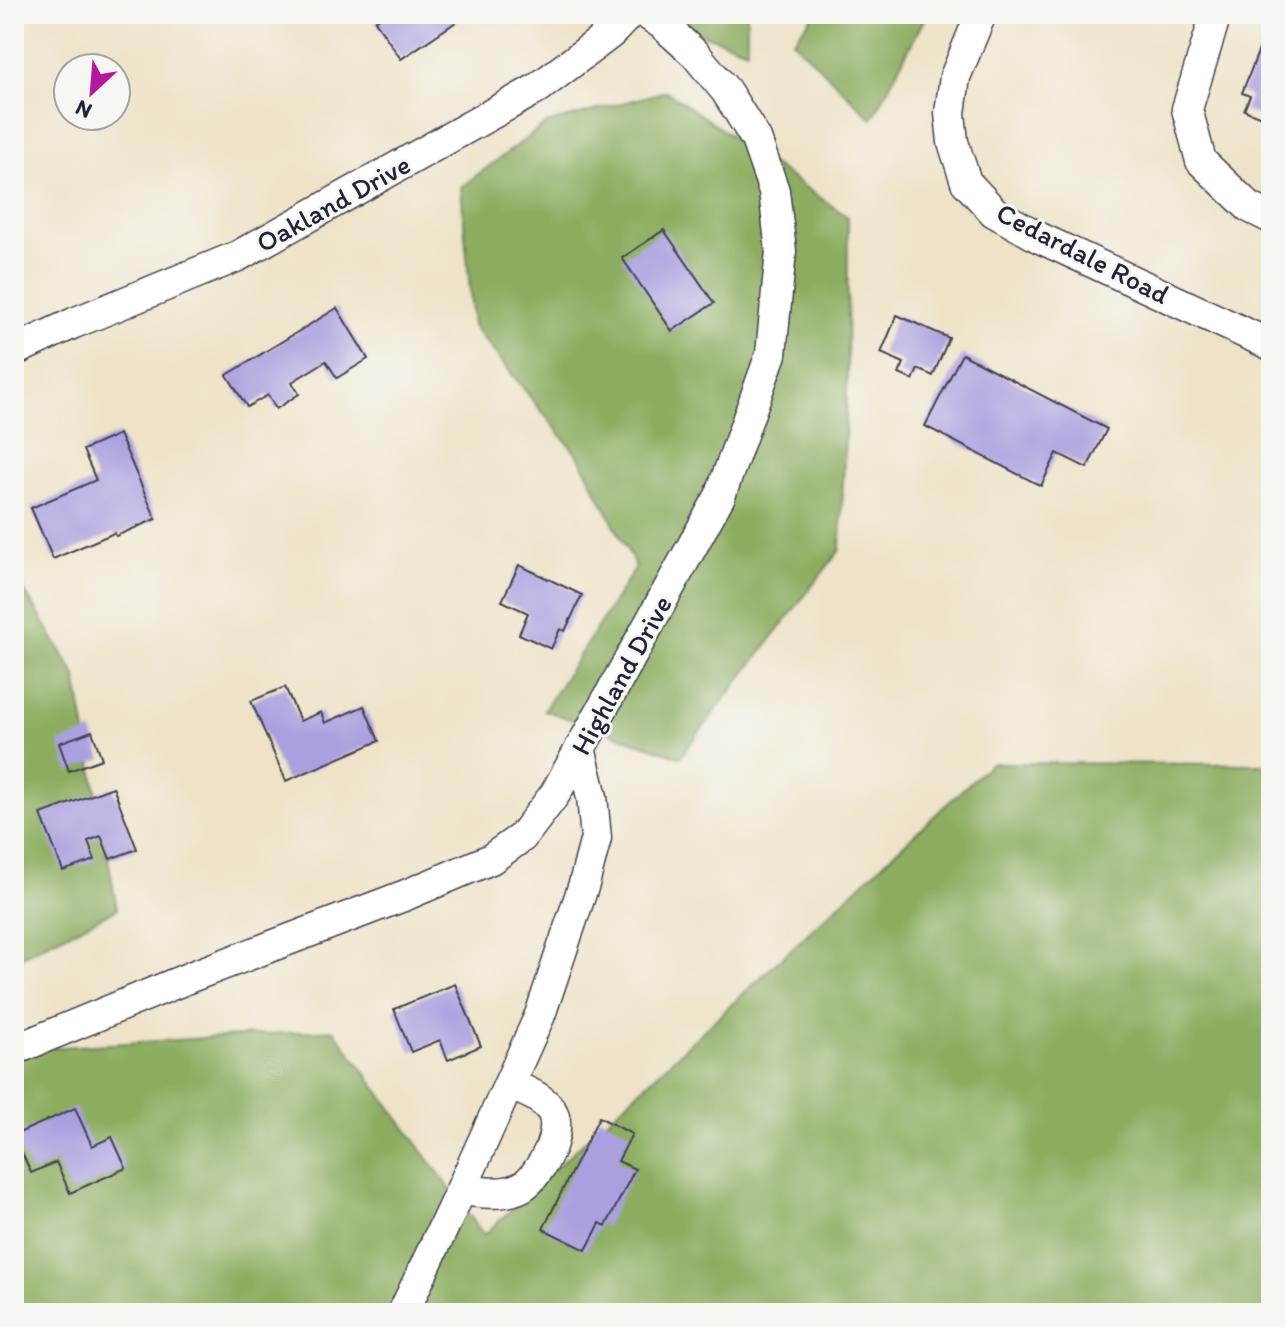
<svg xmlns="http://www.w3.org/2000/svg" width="1285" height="1327" viewBox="0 0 1285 1327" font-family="Itim,sans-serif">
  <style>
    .forest { fill: #8cad61; stroke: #57684e; stroke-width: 2 }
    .building { fill: #aba0df }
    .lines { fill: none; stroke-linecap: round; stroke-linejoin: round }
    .minor-casing { stroke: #413f50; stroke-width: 33 }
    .minor { stroke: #fff; stroke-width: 30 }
    .labels { text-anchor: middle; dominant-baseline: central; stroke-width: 6; stroke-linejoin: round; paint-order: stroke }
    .street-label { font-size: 28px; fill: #22223b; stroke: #f6f6f2 }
  </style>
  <rect width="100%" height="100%" fill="#f6f6f2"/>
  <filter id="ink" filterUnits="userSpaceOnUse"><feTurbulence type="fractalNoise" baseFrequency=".0125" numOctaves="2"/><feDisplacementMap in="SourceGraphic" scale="16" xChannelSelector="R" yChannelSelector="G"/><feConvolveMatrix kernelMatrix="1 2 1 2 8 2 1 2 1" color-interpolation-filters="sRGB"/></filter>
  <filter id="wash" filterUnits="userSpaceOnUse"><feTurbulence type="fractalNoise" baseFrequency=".006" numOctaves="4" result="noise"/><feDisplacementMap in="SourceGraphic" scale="32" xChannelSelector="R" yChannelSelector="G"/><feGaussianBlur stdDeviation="1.8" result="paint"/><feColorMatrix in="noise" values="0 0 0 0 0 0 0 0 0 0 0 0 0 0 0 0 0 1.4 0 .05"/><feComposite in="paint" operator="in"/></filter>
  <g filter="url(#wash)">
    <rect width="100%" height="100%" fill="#eee3c7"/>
    <!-- forest -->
    <path class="forest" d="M647,14H747V50Z
      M815,14H927L872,119L793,41Z
      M666,91L848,217L847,391L840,550L680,757L544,710L636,567L579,457L473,326L461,187L546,124Z
      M14,573L76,676L117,909L14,960Z
      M991,763L1271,764V1313H14V1050L334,1030L484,1235Z"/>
    <g id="blocks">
      <!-- building -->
      <path class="building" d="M385,14H456L459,20L401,59L375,21Z
        M1271,19V121L1244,110L1250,96L1242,93Z
        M664,230L714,303L672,331L622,258Z
        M337,308L368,359L337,378L326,361L292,382L299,394L276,409L268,395L247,407L227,375Z
        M897,315L949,338L933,376L918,369L913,380L899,374L904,363L881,353Z
        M962,354L1107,429L1087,468L1057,453L1041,486L925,426Z
        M119,434L156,519L116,536L114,533L53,559L31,508L96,480L83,450Z
        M519,565L582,595L565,631L560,629L551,649L519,634L528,613L502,601Z
        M285,687L300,721L321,712L325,723L364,706L379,741L286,781L251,701Z
        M92,731L102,759L69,771L59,743Z
        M113,787L137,849L110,859L101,836L88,841L95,860L63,871L41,814Z
        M455,984L481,1046L448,1060L440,1040L411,1052L394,1009Z
        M75,1108L92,1146L112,1137L126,1168L70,1193L56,1162L31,1173L14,1135Z
        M599,1117L632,1134L618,1161L635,1169L606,1226L600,1223L586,1250L543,1229Z"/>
    </g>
  </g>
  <g filter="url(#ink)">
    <use href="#blocks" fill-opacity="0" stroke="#413f50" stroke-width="2"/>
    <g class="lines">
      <defs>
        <path id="minor" d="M981,14L955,77L950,113L953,142L966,182L994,212L1040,238L1271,345
          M1216,14L1187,109L1201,161L1249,207L1271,218
          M14,351L74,323L238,256L538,88L611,33L629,14
          M14,1050L193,976L406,895L491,859L522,837L555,794L720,496L771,354L781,251L774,191L756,139L726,91L695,54L662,24L647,14
          M461,1190C481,1192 504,1197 523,1186C541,1174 565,1130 551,1110C541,1096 524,1091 509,1084
          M403,1313L461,1190L540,1015L584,884L596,838L592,797L580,748"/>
      </defs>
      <!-- minor casing -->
      <use href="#minor" class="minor-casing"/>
      <!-- minor -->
      <use href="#minor" class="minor"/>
    </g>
  </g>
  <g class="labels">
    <!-- street labels -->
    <g class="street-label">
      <text transform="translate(333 203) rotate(-29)">Oakland Drive</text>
      <text transform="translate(1083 253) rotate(27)">Cedardale Road</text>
      <text transform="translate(621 675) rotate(-61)">Highland Drive</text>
    </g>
  </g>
  <!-- margin -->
  <rect width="1285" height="1327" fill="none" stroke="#f6f6f2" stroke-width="48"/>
  <!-- north arrow -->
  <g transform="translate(92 92) rotate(206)"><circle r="38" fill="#f6f6f2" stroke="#a1a1a9" stroke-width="2"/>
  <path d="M0-6L14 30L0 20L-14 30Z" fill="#b5179e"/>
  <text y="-12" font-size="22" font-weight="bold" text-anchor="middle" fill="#22223b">N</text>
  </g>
</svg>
